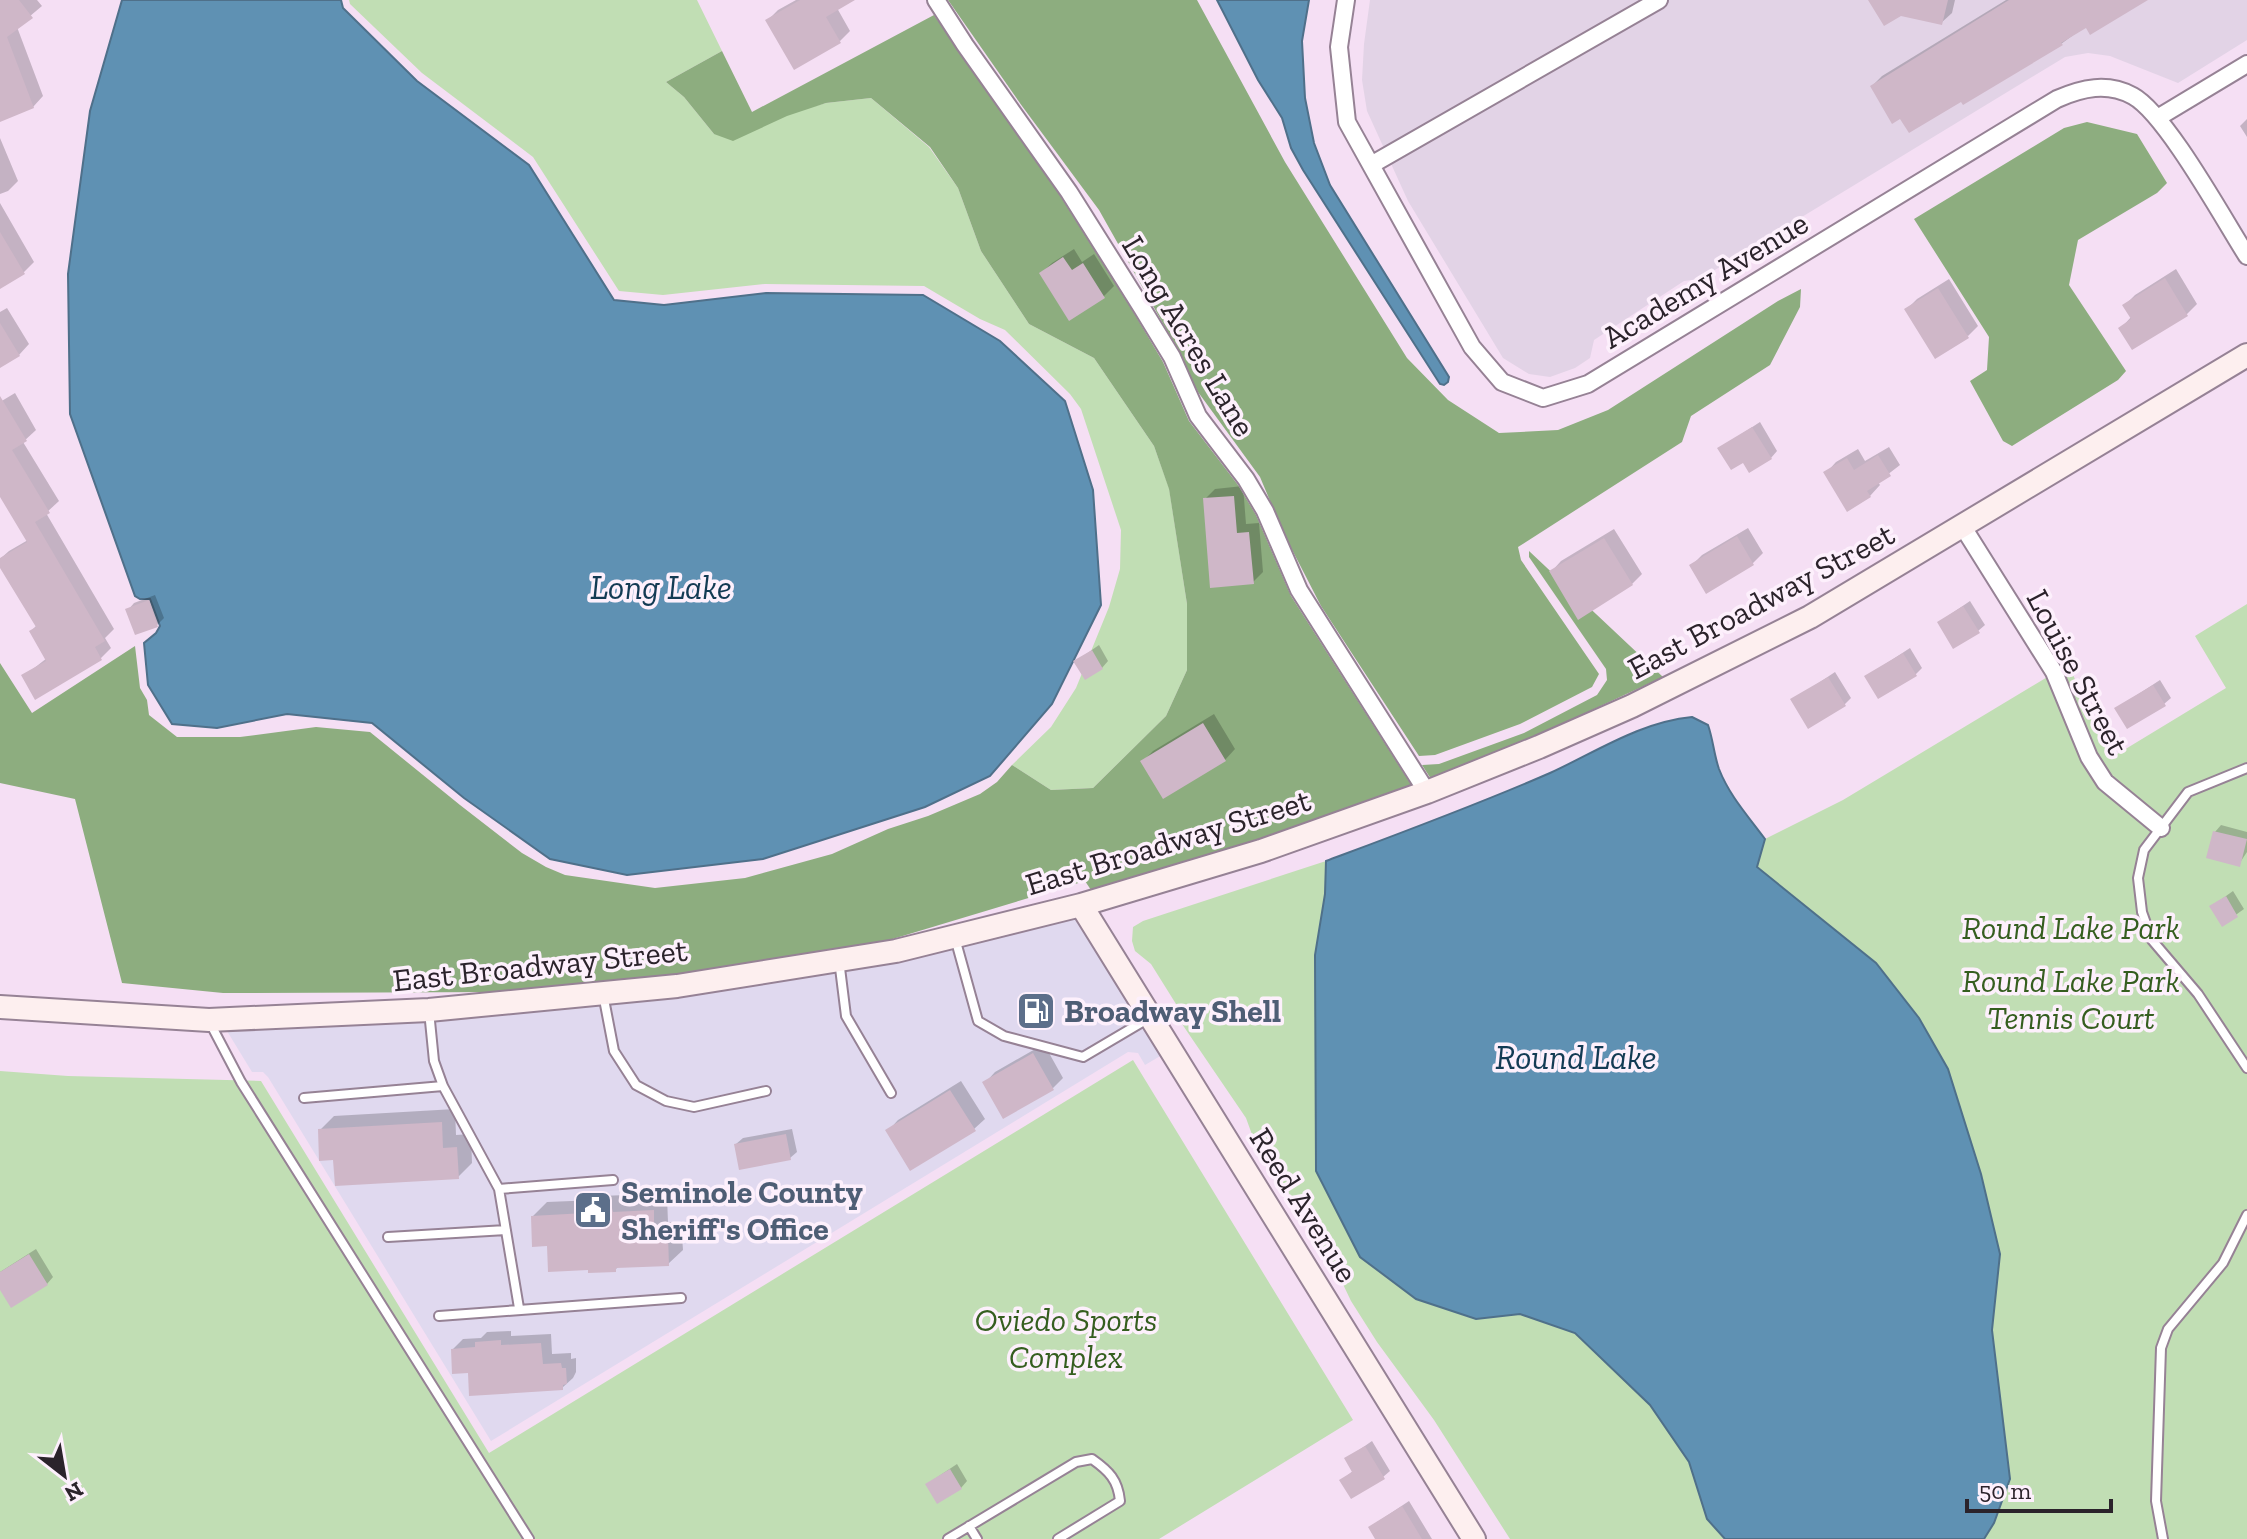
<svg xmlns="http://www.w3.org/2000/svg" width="2247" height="1539" viewBox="0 0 2247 1539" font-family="'Zilla Slab',serif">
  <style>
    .commercial { fill: #e0d9ef }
    .education { fill: #e2d3e6 }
    .green { fill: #c1deb4 }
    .forest { fill: #8dad7f }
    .water { fill: #5f91b3; stroke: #4f708a; stroke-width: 2 }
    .shadow { fill: #0003 }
    .building { fill: #cfb7c8 }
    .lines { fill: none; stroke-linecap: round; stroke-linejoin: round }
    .lane-casing { stroke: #968295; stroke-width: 12 }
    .street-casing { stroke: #968295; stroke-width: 20 }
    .secondary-casing { stroke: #968295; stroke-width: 26 }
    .lane { stroke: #fff; stroke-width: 8 }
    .street { stroke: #fff; stroke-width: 16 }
    .secondary { stroke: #fdefef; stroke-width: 22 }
    .labels { text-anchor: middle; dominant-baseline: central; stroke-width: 7; stroke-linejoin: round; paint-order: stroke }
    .street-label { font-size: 32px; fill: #2b232b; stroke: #fdf0fc }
    .park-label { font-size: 32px; font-style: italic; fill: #355e1f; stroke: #fdf0fc }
    .service-label { font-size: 32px; font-weight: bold; fill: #4e5e75; stroke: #fdf0fc; text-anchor: start }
    .water-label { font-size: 34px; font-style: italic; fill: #133b54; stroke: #fdf0fc }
  </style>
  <rect width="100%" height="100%" fill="#f5dff4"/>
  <!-- commercial -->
  <path class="commercial" d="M1077,918L1162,1055L1145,1065L1138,1053L1128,1052L491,1441L268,1077L263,1072H252L227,1031H224L430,1021L679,996L899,961Z"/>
  <!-- education -->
  <path class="education" d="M1370,0H2247V40L2178,83L2110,56L2088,53L2065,57L1700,279L1684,281L1594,340L1590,358L1575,368L1550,377L1529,374L1503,358L1408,201L1367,111L1362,80L1364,44Z"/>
  <!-- green -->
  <path class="green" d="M349,0H697L722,51L666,82L684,97L714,134L826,103L871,98L929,147L958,188L981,251L1029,324L1094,358L1154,446L1169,488L1187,604V670L1166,716L1093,788L1051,790L1012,765L1051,727L1076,688L1109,607L1120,569L1121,530L1081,409L1070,394L1005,330L980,319L924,286L765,284L663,295L619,291L533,157L422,73L350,4Z
    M2247,604V1539H1984L1994,1523L2010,1479L1992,1330L2000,1254L1981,1174L1948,1069L1919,1018L1757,867L1765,839L1843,800L2069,664L2088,713L2109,754L2114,756L2226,688L2195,636Z
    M1326,861L1325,894L1315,955L1316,1170L1476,1319L1520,1314L1575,1333L1650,1405L1690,1462L1707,1519L1725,1539H1510L1434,1420L1377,1342L1351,1301L1330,1257L1254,1140L1246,1118L1182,1024L1176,1004L1151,964L1135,951L1132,941L1133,927L1143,921Z
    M1133,1060L1353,1420L1159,1539H0V1071L68,1076L261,1081L489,1453Z"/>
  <!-- forest -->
  <path class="forest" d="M948,0H1197L1285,162L1407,358L1448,400L1499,433L1558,430L1608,410L1778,301L1801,289L1800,307L1770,365L1691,416L1682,442L1518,547L1521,560L1599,674L1592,687L1520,724L1435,755L1419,756L1321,606L1284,534L1260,477L1198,392L1170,336L1099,210L1022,106Z
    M934,15L1061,197L1134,313L1163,362L1189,421L1238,485L1256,515L1291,596L1412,786L1257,841L1091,890L1085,881L886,941L675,975L501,992L223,993L122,983L75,799L0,783V663L32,713L135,646L140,688L147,700L149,715L177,737H240L316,727L370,732L460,805L522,853L546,867L565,875L655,888L745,878L832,854L888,829L928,816L980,794L997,782L1012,765L1051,790L1093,788L1166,716L1187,670V604L1169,489L1154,446L1094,358L1029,324L981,251L958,188L930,147L871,98L826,103L787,116L733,141L714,134L684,97L666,82L722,51L752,112Z
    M2087,122L2137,134L2167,183L2157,193L2078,240L2069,285L2126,371L2118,380L2012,446L2003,441L1970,381L1987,370L1989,337L1914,219L2064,128Z
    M1529,551L1663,677L1534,737L1431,779L1422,765L1439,764L1524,733L1597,695L1607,680L1606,669L1529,557Z"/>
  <!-- water -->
  <path class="water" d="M122,0H341L343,8L417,81L529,165L614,300L664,305L766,293L923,295L1000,341L1065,401L1093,490L1101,605L1052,704L990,776L925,807L763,859L627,875L550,859L464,798L372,723L287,714L217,728L172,724L148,685L144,643L156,633L160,626L150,599H140L135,596L70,414L68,274L90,111Z
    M1217,0H1309L1302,41L1305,98L1314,143L1330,185L1449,377L1448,382L1444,385L1440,384L1303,170L1291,148L1282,118L1258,80Z
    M1692,717L1708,725C1713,739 1714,755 1719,769C1729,795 1748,816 1765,839L1757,867L1876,963L1919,1018L1948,1069L1981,1174L2000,1254L1992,1330L2010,1479L1994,1523L1984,1539H1725L1707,1519L1689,1462L1650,1405L1575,1333L1520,1314L1476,1319L1416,1299L1360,1257L1316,1171L1315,955L1325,894L1326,861C1401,833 1477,805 1550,773C1596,752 1640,722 1692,717Z"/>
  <!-- shadow -->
  <path class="shadow" d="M0,0H37L42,6L17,27L43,96L33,107L0,120Z
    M796,0H849L837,8L850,31L840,41L767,21L778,10Z
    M1870,0H1955L1952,13L1941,23Z
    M2006,0H2141L2087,25L2061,44L1961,99L1901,116L1872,86L1882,76Z
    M2247,119V137L2240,126Z
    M0,138L18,181L8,191L0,194Z
    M0,203L34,262L24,272L0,287Z
    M1074,249L1082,262L1094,254L1114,286L1103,297L1041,273L1052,263Z
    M2176,269L2197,304L2187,314L2121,328L2132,316L2125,305L2135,295Z
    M1949,279L1978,326L1968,336L1907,309L1917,299Z
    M7,308L29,344L19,355L0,366V312Z
    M15,393L36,430L23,442L59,501L46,513L114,629L105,638L111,648L101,658L24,676L47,658L31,631L37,625L0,564V559L9,551L28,540L0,493V402Z
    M1760,422L1777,451L1771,458L1720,448Z
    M1889,447L1900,465L1878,482L1880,485L1870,496L1847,509L1826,473L1836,462L1858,449L1865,461Z
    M1243,486L1246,524L1259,523L1263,572L1253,582L1205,499L1215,489Z
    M1748,528L1763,553L1753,563L1707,591L1692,565L1702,555Z
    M1614,529L1642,574L1632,584L1551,572L1561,561Z
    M155,595L164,618L157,625L128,610L134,603Z
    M1970,601L1985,625L1978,631L1939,622Z
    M1099,645L1108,661L1102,668L1076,661Z
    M1910,648L1922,668L1916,674L1867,676Z
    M1835,672L1851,698L1844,705L1793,700Z
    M2160,680L2171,698L2164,704L2117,708Z
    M1214,714L1235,749L1225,760L1143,761L1153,751Z
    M2221,825L2247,832V852L2239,864L2215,832Z
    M2233,891L2244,909L2223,924L2212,906Z
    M1044,1044L1063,1078L1053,1088L985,1083L995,1072Z
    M961,1081L985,1119L974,1129L888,1131L898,1120Z
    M455,1109L456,1135L471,1134L472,1163L458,1177L335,1158L320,1130L334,1116Z
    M792,1129L797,1152L790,1158L736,1144L743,1138Z
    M626,1195V1199L667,1197L668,1222H681L683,1250L668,1264L619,1266L615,1270L549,1244L533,1216L547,1202L596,1200L601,1196Z
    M36,1249L53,1277L47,1284L0,1286V1272Z
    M511,1331V1336L551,1334L552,1354L571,1353V1359L576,1358V1372L573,1378L562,1388L469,1371L453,1349L463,1339L481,1338L487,1332Z
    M1372,1441L1390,1471L1383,1477L1342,1480L1354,1470L1346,1459Z
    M957,1464L967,1481L961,1488L927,1484Z
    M1409,1501L1432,1539H1378L1370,1527Z"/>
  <!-- building -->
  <path class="building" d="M0,0H19L33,18L7,37L34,108L0,122Z
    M800,0H855L826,17L841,43L794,70L765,20Z
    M1868,0H1948L1942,25L1901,16L1884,26Z
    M2009,0H2148L2090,35L2086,28L2061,43L2063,45L1963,105L1961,102L1909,133L1900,119L1892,124L1870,86Z
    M0,232L25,274L0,289Z
    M1063,257L1072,270L1083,263L1105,298L1069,321L1039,273Z
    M2165,278L2188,316L2132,350L2118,328L2131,319L2122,305Z
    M1938,288L1969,338L1935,359L1904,309Z
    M0,323L20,356L0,368Z
    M0,396L27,441L12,450L50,513L35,522L105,641L95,647L102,660L35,700L21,675L46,661L29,631L36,627L0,568V558L27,542L0,497Z
    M1752,427L1772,459L1749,473L1743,463L1731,470L1717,448Z
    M1878,455L1891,476L1867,491L1871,497L1847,512L1823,472L1847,458L1854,470Z
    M1234,496L1237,533L1249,532L1254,584L1210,588L1203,498Z
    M1737,536L1754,565L1706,594L1689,565Z
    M1604,538L1633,585L1578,620L1549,571Z
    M149,600L158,627L135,635L125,609Z
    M1963,606L1980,633L1953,649L1937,622Z
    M1092,650L1103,669L1085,680L1073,661Z
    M1903,653L1917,676L1878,699L1864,676Z
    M1828,677L1846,706L1808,729L1790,699Z
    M2153,685L2166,706L2127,729L2114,708Z
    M1203,723L1226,761L1163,799L1140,761Z
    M2213,831L2247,839L2240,867L2206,858Z
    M2226,896L2238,917L2222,927L2209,906Z
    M1033,1053L1054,1090L1003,1119L982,1082Z
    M950,1090L976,1131L910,1171L885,1130Z
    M442,1122L443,1148L457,1147L459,1179L335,1186L333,1160L319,1161L318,1129Z
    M786,1134L791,1160L739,1170L734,1144Z
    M612,1208L613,1212L654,1210V1235H668L669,1266L616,1268V1272L588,1273V1270L548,1272L547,1246L532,1247L531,1216L585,1213V1209Z
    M29,1254L48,1285L11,1308L0,1290V1272Z
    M501,1340V1345L541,1343L543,1364L561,1363L562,1368H566L567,1384L563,1385V1390L469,1396L468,1373L452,1374L451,1349L475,1347V1342Z
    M1365,1446L1385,1479L1351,1499L1339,1480L1352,1472L1344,1458Z
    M950,1469L962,1489L937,1504L925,1484Z
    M1402,1506L1422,1539H1375L1368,1527Z"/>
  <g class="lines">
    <defs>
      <path id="lane" d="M2247,768L2188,792L2144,850L2138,878L2142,912L2152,940L2198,994L2247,1068
        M955,938L978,1021L1004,1036L1083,1057L1149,1018
        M839,960L846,1016L891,1093
        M603,994L614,1051L636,1085L666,1101L694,1107L766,1091
        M429,1011L434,1061L443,1086L499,1189L519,1308
        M209,1021L241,1082L529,1539
        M304,1098L443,1086
        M499,1189L613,1180
        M388,1237L506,1230
        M439,1316L681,1298
        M969,1526L977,1539
        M948,1539L1076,1462L1092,1459C1109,1471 1118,1480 1120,1501L1058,1539
        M2163,1539L2156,1501L2161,1348L2168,1329L2223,1263L2247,1215"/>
      <path id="street" d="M936,0L965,45L1069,192L1142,308L1172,357L1198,416L1246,479L1265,511L1299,590L1427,792
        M1346,0L1339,47L1347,122L1472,347L1502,382L1543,398L1588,384L2057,99C2082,88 2107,82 2133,96C2166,114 2224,220 2247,256
        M2159,117L2247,64
        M1371,165L1659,0
        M1963,527L2054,672L2089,757L2105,782L2161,828"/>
      <path id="secondary" d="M1081,905L1474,1539
        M0,1007L209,1020L429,1010L677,986L896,951L1081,905L1261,851L1427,792L1539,747L1632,706L1810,617L2247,355"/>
    </defs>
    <!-- lane casing -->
    <use href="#lane" class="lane-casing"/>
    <!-- street casing -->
    <use href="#street" class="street-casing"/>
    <!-- secondary casing -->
    <use href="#secondary" class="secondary-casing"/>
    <!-- lane -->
    <use href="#lane" class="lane"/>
    <!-- street -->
    <use href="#street" class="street"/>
    <!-- secondary -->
    <use href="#secondary" class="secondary"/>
  </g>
  <!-- icons -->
  <defs>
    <symbol id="fuel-square" viewBox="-11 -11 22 22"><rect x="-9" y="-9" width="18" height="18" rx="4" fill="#5c6f8a" stroke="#fdf0fc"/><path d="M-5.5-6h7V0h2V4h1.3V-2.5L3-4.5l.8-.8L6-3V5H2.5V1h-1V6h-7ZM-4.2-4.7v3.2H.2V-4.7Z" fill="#fff"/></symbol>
    <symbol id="civic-square" viewBox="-11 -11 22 22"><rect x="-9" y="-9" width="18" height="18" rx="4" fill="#5c6f8a" stroke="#fdf0fc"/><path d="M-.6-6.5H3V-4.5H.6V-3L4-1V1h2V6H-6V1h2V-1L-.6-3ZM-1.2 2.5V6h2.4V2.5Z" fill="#fff"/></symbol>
  </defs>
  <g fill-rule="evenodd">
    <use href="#fuel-square" x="1014" y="989" width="44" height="44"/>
    <use href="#civic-square" x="571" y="1188" width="44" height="44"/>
  </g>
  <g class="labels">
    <!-- street labels -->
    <g class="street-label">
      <text transform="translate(1705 280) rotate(-31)">Academy Avenue</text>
      <text transform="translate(1189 336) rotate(59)">Long Acres Lane</text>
      <text transform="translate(1761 601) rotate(-28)">East Broadway Street</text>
      <text transform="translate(2078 672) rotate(62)">Louise Street</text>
      <text transform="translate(1168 842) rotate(-17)">East Broadway Street</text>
      <text transform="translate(540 965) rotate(-6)">East Broadway Street</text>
      <text transform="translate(1304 1205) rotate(58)">Reed Avenue</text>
    </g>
    <!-- park labels -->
    <g class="park-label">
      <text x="2071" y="928">Round Lake Park</text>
      <text x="2071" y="981">Round Lake Park<tspan x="2071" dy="37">Tennis Court</tspan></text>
      <text x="1066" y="1320">Oviedo Sports<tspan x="1066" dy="37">Complex</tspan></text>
    </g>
    <!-- service labels -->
    <g class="service-label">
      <text x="1064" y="1011">Broadway Shell</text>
      <text x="621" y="1192">Seminole County<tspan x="621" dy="37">Sheriff's Office</tspan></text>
    </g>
    <!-- water labels -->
    <g class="water-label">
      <text x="661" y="587">Long Lake</text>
      <text x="1576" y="1057">Round Lake</text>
    </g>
  </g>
  <!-- north arrow -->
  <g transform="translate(64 1475) rotate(149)" stroke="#fdf0fc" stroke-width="6" paint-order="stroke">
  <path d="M0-6L14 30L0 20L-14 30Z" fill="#2b232b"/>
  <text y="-12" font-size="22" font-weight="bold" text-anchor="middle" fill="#2b232b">N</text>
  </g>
  <!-- scale -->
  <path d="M1967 1499v12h144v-12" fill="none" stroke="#2b232b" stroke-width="4"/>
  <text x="1979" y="1499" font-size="24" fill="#2b232b" stroke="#fdf0fc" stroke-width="6" paint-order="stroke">50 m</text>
</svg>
